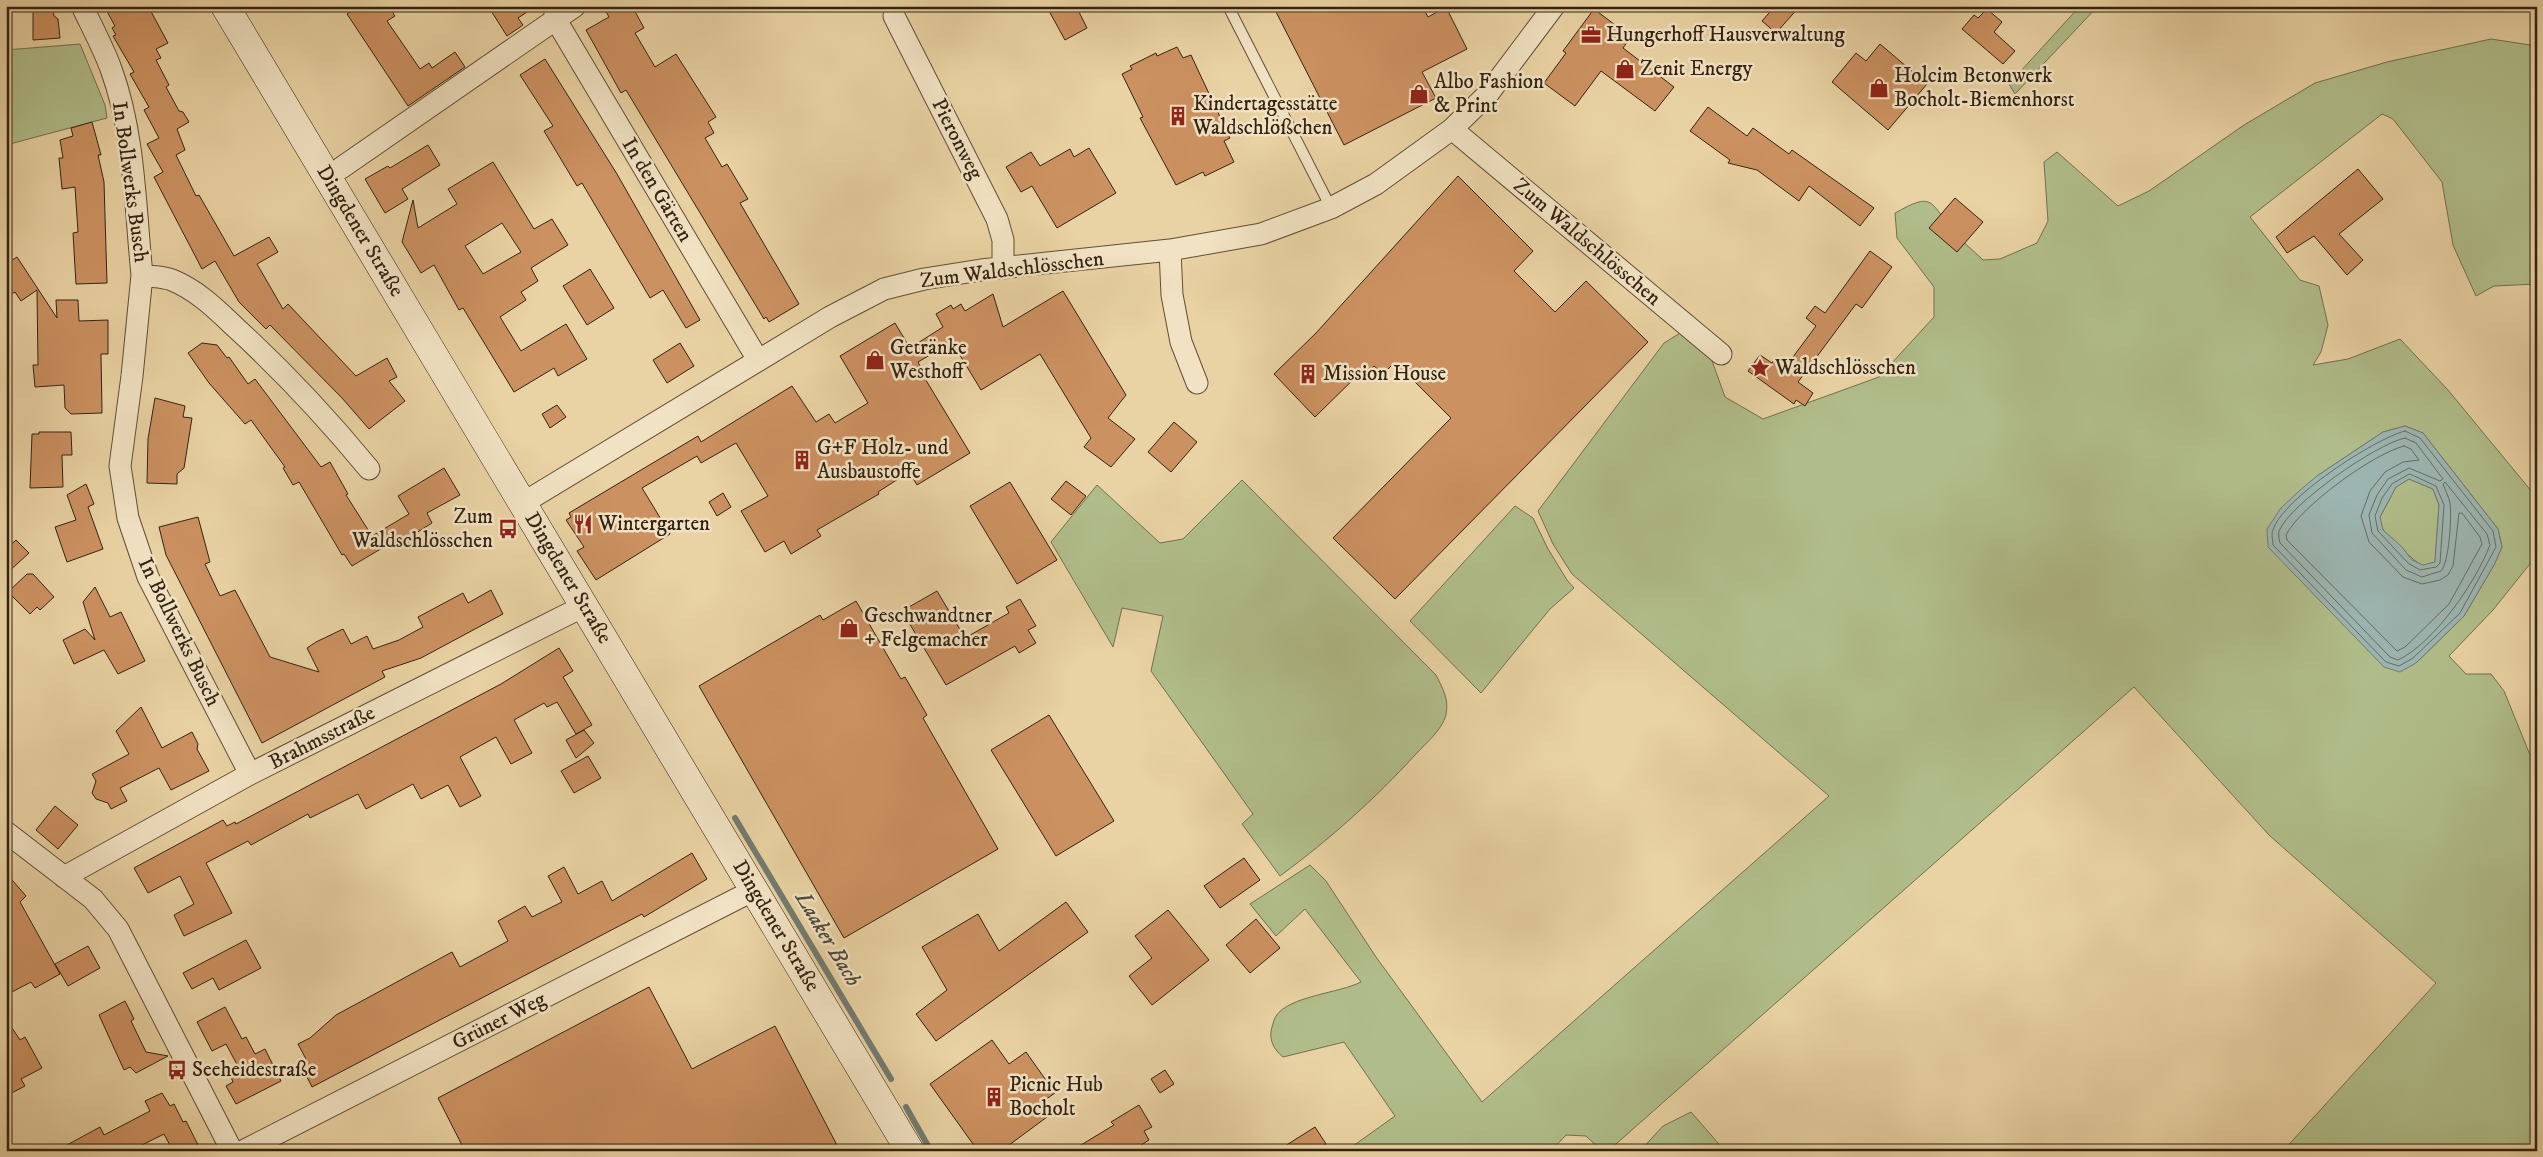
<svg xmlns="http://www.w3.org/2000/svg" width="2543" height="1157" viewBox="0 0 2543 1157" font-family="'IM FELL DW Pica',serif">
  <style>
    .green { fill: #b0bd8a; stroke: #72704e; fill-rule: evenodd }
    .water { fill: #9cb5b1; stroke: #727b71; fill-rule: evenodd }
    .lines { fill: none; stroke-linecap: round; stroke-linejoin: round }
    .shore { stroke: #686c62; stroke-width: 1 }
    .stream { stroke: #727b71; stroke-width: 6 }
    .building { fill: #cc9161; stroke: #332312; fill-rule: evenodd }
    .service-casing { stroke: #604f36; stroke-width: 12 }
    .minor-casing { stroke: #604f36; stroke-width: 23 }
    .secondary-casing { stroke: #332312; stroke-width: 29 }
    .service { stroke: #f1e2c3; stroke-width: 10 }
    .minor { stroke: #f1e2c3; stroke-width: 21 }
    .secondary { stroke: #f1e2c3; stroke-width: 28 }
    .labels { text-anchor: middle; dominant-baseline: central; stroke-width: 5; stroke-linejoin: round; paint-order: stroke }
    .poi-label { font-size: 21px; fill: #332312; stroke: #f1e2c3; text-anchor: start }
    .street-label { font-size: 21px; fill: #332312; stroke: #f1e2c3 }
    .water-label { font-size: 22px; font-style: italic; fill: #4d483a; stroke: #f1e2c3 }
  </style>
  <rect width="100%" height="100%" fill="#e9d2a3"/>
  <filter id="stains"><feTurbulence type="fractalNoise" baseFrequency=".004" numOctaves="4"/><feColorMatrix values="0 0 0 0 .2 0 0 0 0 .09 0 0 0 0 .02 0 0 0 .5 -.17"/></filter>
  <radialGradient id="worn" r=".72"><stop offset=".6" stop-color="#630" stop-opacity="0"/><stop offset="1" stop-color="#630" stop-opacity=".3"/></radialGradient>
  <!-- green -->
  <path class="green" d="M2080,6H2098L2015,94L2009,84Z
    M2491,39L2537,46V284L2494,286L2476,296L2453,245L2442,182L2393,119L2382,114L2250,217L2300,280L2319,286L2328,325L2321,352L2313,365L2348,359L2400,339L2448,390L2537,498V555L2493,610L2449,656L2466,674H2491L2504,691L2530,755L2537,757V1151H2283L2436,983L2269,835L2134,687L1608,1151H1602L1586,1136L1566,1135L1551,1151H1346L1395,1116L1344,1042L1283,1057C1274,1050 1268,1039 1272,1027C1273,1024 1274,1019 1276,1016C1289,996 1340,993 1361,982L1305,909L1276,936L1250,904L1310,865L1326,881L1376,957L1482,1102L1829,796L1572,574L1553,544L1538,511L1664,343L1698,322L1725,397L1763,419L1879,377L1934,317V287L1897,238L1895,213C1933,192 1929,200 1952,230C1961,241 1973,250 1983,260L2000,259L2037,243L2048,221L2044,162L2057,152L2118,206L2149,191L2244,125L2315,83L2387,62ZM2405,426L2423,433L2498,529L2502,547L2494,565L2464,616L2416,663L2317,476L2383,432Z
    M80,44L105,105L107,118L6,145V50Z
    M2409,479L2433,489L2439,505L2435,562L2423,566C2412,560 2393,541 2384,531C2381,528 2381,521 2380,517L2396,487Z
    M1242,480L1436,675C1443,689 1449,699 1446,715C1442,730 1426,743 1416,754C1375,799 1329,840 1280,876L1242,824L1253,814L1151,671L1163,616L1122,608L1113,647L1051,542L1097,485L1160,543L1183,539Z
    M1515,506L1533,518L1548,549L1567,580L1574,588L1550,609L1481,693L1410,621Z
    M1691,1112L1725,1151H1640L1663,1126Z"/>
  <!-- water -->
  <path class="water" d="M2405,426L2423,433L2498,529L2502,547L2494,565L2464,616L2416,663L2400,672L2384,667L2268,547L2267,529L2281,508L2299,491L2317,476L2383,432ZM2409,479L2433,489L2439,505L2435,562L2423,565L2412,560L2402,547L2383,530L2380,517L2396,487Z"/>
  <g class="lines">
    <!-- shore -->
    <path class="shore" d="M2405,431L2420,438L2493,531L2496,547L2460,613L2413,658L2399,666L2386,662L2273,545C2273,541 2271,534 2273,530C2282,499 2374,439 2405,431Z
      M2405,438L2416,443L2443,479L2440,481L2409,468L2388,479L2377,495L2369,515L2372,533L2406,570L2422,577L2441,571C2449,563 2452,516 2450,503C2449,497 2445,490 2443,484L2445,482L2487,534L2490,545C2476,582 2434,643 2398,660L2390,657L2280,543C2279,539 2278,535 2279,531C2290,504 2376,444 2405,438Z
      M2404,446L2411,449L2419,460L2403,462L2385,472L2370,491L2361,516L2369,542L2403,577L2422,584L2440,580L2448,575L2453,566L2459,513H2462L2480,537L2482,544L2449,604L2405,647L2397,651L2287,540L2286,535C2301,506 2373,454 2404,446Z
      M2410,474L2436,486L2444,505L2440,563L2436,567L2420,570L2408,563L2378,531L2375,516L2382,498L2392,484Z"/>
    <!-- stream -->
    <path class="stream" d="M735,818L891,1079
      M906,1107L931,1151"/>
  </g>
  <!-- building -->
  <path class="building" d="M104,6H148L168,43L156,49L161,58L156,60L169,85L166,87L179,111L183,112L189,122L177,129L185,150L176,155L196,196L199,195L234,256L269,237L278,252L257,264L283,309L288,304L356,376L387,358L397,377L389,381L405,401L369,429L342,398L270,325L266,329L239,302L215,261L202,269L154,177L163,172L147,144L159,138L144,110L149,107L130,74L134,72L113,36L116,35L112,28L115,26Z
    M359,6H388L395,16L387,21L420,69L429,63L432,68L455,52L465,67L408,106L347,14Z
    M488,6H536L518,18L523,25L507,36Z
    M603,6H632L644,28L635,33L655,67L676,54L716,117L708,122L714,133L705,138L722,167L727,164L748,199L740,203L799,304L769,322L766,317L764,319L626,90L621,93L586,30L609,17Z
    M1058,6H1076L1087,28L1065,40L1049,11Z
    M1273,6H1422L1428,17L1446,7L1467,49L1422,72L1436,98L1344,145Z
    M1775,6H1800L1776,33L1762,21Z
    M53,7L54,16L58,19L60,38L33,40V10Z
    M1594,9L1631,37L1623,48L1674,87L1655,111L1601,71L1575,106L1544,83L1566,53L1563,51Z
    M1987,9L2002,22L1994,32L2015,51L2003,64L1962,29L1974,15L1978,18Z
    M1880,44L1927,84L1888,130L1832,82L1856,53L1866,61Z
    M1177,47L1183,58L1191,55L1197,68L1230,138L1224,141L1234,162L1205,176L1203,172L1176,185L1140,118L1143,117L1122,74L1132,69L1130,66L1156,53L1157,56Z
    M545,59L617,174L700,320L686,328L663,290L650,298L582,183L577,186L544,131L553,126L520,75Z
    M1708,107L1747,136L1753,128L1789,154L1792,150L1874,208L1860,226L1809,186L1799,201L1757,170L1728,163L1730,160L1690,131Z
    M92,122L101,155H98L104,182L107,283L76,284L73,233L78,232L75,187L62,189L59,158H63L60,140L73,136L71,128Z
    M428,145L440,165L402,189L408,199L385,213L365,179L388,166L390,168Z
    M1089,148L1116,193L1057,228L1032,186L1021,192L1006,167L1031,152L1040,166L1070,149L1074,157Z
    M493,162L534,229L552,219L568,245L531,268L538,281L521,292L526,300L500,317L521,351L566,324L587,359L558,376L554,368L514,392L463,308L459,310L434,265L421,273L402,242L413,200L418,228L457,204L448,189ZM502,223L521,252L483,274L465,246Z
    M2358,169L2383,199L2339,234L2363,260L2347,275L2314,236L2287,253L2276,237Z
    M1458,176L1533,251L1514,271L1555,312L1586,281L1648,342L1395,599L1333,538L1451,418L1404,371L1401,374L1392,365L1383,374L1374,366L1369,372L1364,369L1315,417L1274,374L1316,333Z
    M1955,198L1983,222L1957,252L1929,228Z
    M1870,251L1892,267L1862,308L1856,304L1798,382L1813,393L1805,406L1796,400L1794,404L1748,371L1760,355L1772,363L1776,357L1787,365L1816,326L1806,318L1815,306L1825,313Z
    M17,257L57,318L56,300H78L79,321L108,320V354H101L102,413L71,414L65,408L64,385L35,387L33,365H38L37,290L21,301L15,292L6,298V264Z
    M590,269L614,308L587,325L563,286Z
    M1063,291L1126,395L1108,418L1135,439L1111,467L1084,447L1091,438L1040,354L981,390L952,342L918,362L920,366L918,367L970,453L917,485L909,472L878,492L879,494L817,530L821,536L791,554L784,541L765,552L741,511L768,496L736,443L701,463L697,456L642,488L670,534L596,580L577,551L584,547L566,520L571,517L569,513L698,436L701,442L792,386L816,422L829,414L835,423L868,403L840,356L895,323L910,348L943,327L936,314L951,305L953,309L961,304L965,311L993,294L1003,327Z
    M202,343L217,345L227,358L229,357L248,384L255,379L321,467L330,462L348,494L346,495L372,536L409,514L398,496L444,468L460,495L427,513L432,523L416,533L418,536L398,549L394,541L352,566L344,554L342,555L299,482L293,485L283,468L285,467L251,420L245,424L209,383L188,353Z
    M680,343L694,366L667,383L653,360Z
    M155,398L185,406L183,417L192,418L184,468L177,474V484L147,483L148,439Z
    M557,405L566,417L550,428L542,414Z
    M1174,422L1197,442L1171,472L1148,452Z
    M39,432H71L72,455H62L63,487L30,488L32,434H39Z
    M1066,481L1086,496L1071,515L1051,499Z
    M1010,482L1057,560L1017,584L970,506Z
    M86,484L94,504L88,507L103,549L67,562L55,527L76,520L67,495Z
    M723,493L731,507L717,516L709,502Z
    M198,517L210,562L205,564L220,596L235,590L270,657L319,672L307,648L316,642L343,629L351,644L367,636L373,649L399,640L423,627L418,617L463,593L468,603L491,590L503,614L421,658L382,671L385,677L262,743L166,555L159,527Z
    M16,540L29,553L6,574V549Z
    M27,574H33L54,597L40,610L37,607L30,614L8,592Z
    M95,587L110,617L121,612L145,661L118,674L104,650L74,664L63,640L85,629L95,640L83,602Z
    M937,591L965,638L1009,613L1006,607L1020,599L1036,626L1028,630L1036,643L1019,653L1015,646L946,685L902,611Z
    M856,601L901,679L905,677L927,715L923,718L998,849L844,938L699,686L820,615L823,620Z
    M559,648L573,671L563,677L592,725L576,734L557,702L547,707L544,703L514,720L532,753L511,764L496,737L460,757L481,796L460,807L448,785L421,799L413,784L366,809L358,794L310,818L308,814L251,845L248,841L206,863L232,913L184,936L174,915L194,904L180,876L148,893L134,868L223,820L227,826L235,822L236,824L501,684Z
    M141,707L162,748L192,732L198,744L197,749L209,771L171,790L159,768L120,788L127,801L111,809L108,803L96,799L92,793L96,781L92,774L129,754L116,731Z
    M1049,715L1114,821L1056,856L991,750Z
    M584,730L594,743L576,758L566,740Z
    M588,756L601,778L574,793L561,771Z
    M55,806L78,825L58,849L36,830Z
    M692,853L707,879L644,917L642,914L312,1087L300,1063L306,1059L298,1044L310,1038L336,1015L452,952L460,967L508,941L498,921L525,906L532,917L562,902L548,876L564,867L578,894L602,881L612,901Z
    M1244,858L1260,880L1220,908L1204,886Z
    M6,873L26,896L20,902L60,974L35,988L31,982L6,995Z
    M1066,902L1088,932L936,1041L916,1014L947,990L922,947L978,914L999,951Z
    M1168,910L1209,960L1152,1005L1129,976L1152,958L1135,936Z
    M1256,919L1280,948L1250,973L1226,945Z
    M246,940L261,968L219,990L213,978L192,989L183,973Z
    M88,946L100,968L68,986L55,964Z
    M649,987L692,1069L775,1026L840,1151H465L438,1098Z
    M125,1001L134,1019L131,1021L146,1052L168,1056L136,1073L130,1067L124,1070L99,1015Z
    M225,1007L242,1039L246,1037L255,1054L265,1049L281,1081L236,1104L226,1086L233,1082L231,1077L241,1072L226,1044L212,1051L197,1022Z
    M6,1019L20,1040L25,1037L42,1068L21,1079L25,1086L6,1096Z
    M992,1040L1009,1064L1026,1052L1055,1093L1042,1102L1051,1114L1001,1151H978L930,1084Z
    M1165,1070L1174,1084L1160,1093L1151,1079Z
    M162,1093L170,1106L174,1104L183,1122L186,1121L198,1145L187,1151H173L164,1134L130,1151H56L100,1127L104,1135L150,1111L145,1101Z
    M1139,1105L1152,1127L1144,1131L1149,1140L1132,1151H1071L1114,1125L1111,1122Z
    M1315,1127L1326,1144L1315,1151H1277Z"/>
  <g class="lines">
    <defs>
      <path id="service" d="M1228,6L1331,208"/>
      <path id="minor" d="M82,6C92,27 103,47 111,69C135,134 135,207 142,275
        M554,6L556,20L758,360
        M894,16L997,219L1003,240V268
        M1452,129L1721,354
        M341,168L575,6
        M1170,250L1172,295L1181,342L1197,383
        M523,503L830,317L884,289L924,279L981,270L1170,250L1261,234L1331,208L1376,184L1452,129L1488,94L1554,6
        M250,774L148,577L128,518L120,466L132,376L142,275C151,277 163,276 172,280C197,290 217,310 236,328C284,372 327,418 369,469
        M6,832L93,899L118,929L232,1151
        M64,877L250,774L584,606
        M243,1151L754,890"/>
      <path id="secondary" d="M225,6L910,1151"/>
    </defs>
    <!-- service casing -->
    <use href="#service" class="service-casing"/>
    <!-- minor casing -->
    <use href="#minor" class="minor-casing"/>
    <!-- secondary casing -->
    <use href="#secondary" class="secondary-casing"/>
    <!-- service -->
    <use href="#service" class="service"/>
    <!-- minor -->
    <use href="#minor" class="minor"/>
    <!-- secondary -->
    <use href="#secondary" class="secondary"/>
  </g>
  <!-- icons -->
  <defs>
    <symbol id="office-bare" viewBox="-9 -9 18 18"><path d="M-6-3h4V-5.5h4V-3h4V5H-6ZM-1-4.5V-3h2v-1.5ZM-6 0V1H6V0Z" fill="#8f2418" stroke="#f1e2c3" stroke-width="2.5" paint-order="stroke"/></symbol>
    <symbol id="shop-bare" viewBox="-9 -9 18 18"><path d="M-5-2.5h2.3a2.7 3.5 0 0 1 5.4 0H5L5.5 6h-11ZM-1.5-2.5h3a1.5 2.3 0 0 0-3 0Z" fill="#8f2418" stroke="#f1e2c3" stroke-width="2.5" paint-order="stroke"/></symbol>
    <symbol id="building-bare" viewBox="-9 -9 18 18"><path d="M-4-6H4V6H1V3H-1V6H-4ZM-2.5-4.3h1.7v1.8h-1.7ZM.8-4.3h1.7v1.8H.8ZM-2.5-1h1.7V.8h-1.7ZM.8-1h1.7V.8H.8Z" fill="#8f2418" stroke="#f1e2c3" stroke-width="2.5" paint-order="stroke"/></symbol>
    <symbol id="sight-bare" viewBox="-9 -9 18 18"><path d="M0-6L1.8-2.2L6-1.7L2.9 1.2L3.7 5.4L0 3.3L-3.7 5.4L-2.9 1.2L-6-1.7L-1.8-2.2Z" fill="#8f2418" stroke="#f1e2c3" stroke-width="2.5" paint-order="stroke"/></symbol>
    <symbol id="restaurant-bare" viewBox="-9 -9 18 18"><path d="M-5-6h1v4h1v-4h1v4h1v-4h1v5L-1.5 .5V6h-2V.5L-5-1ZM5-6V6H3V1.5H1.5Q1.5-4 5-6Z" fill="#8f2418" stroke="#f1e2c3" stroke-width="2.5" paint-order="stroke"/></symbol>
    <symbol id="bus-bare" viewBox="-9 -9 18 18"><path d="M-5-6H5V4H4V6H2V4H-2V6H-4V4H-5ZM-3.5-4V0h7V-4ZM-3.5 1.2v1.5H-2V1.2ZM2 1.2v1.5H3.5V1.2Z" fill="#8f2418" stroke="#f1e2c3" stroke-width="2.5" paint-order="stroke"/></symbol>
  </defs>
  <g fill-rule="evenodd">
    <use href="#office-bare" x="1577" y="21" width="28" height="28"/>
    <use href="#shop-bare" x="1611" y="55" width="28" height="28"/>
    <use href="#shop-bare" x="1865" y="74" width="28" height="28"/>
    <use href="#shop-bare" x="1405" y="80" width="28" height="28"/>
    <use href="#building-bare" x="1164" y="102" width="28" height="28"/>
    <use href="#shop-bare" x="861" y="346" width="28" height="28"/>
    <use href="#sight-bare" x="1746" y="354" width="28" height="28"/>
    <use href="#building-bare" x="1294" y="360" width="28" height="28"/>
    <use href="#building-bare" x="788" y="446" width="28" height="28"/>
    <use href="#restaurant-bare" x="569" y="510" width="28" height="28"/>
    <use href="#bus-bare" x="494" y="515" width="28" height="28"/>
    <use href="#shop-bare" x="835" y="614" width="28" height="28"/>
    <use href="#bus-bare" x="163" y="1056" width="28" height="28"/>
    <use href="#building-bare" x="980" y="1083" width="28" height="28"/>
  </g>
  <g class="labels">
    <!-- poi labels -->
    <g class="poi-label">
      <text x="1606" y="35">Hungerhoff Hausverwaltung</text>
      <text x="1640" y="69">Zenit Energy</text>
      <text x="1894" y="76">Holcim Betonwerk<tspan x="1894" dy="24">Bocholt-Biemenhorst</tspan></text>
      <text x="1434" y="82">Albo Fashion<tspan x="1434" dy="24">&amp; Print</tspan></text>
      <text x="1193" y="104">Kindertagesstätte<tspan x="1193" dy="24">Waldschlößchen</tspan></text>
      <text x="890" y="348">Getränke<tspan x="890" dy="24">Westhoff</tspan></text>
      <text x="1775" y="368">Waldschlösschen</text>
      <text x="1323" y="374">Mission House</text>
      <text x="817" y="448">G+F Holz- und<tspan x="817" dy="24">Ausbaustoffe</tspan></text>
      <text x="493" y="517" text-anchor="end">Zum<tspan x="493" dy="24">Waldschlösschen</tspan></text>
      <text x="598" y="524">Wintergarten</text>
      <text x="864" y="616">Geschwandtner<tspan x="864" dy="24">+ Felgemacher</tspan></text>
      <text x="192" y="1070">Seeheidestraße</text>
      <text x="1009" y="1085">Picnic Hub<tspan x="1009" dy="24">Bocholt</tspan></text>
    </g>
    <!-- street labels -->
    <g class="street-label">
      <text transform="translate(957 139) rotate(63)">Pieronweg</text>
      <text transform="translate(130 182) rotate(82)">In Bollwerks Busch</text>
      <text transform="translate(657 190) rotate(59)">In den Gärten</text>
      <text transform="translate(360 231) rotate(59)">Dingdener Straße</text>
      <text transform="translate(1587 242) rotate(40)">Zum Waldschlösschen</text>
      <text transform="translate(1012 270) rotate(-7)">Zum Waldschlösschen</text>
      <text transform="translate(568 578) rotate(59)">Dingdener Straße</text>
      <text transform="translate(179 632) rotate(64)">In Bollwerks Busch</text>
      <text transform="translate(322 738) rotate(-27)">Brahmsstraße</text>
      <text transform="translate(776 926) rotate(59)">Dingdener Straße</text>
      <text transform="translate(499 1021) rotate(-27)">Grüner Weg</text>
    </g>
    <!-- water labels -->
    <g class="water-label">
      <text transform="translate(828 939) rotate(59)">Laaker Bach</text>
    </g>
  </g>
  <!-- margin -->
  <rect width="2543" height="1157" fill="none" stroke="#e9d2a3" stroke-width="25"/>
  <rect x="8" y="8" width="2528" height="1142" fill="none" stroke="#332312" stroke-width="2.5"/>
  <rect x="12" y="12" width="2518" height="1132" fill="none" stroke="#332312"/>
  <rect width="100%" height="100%" filter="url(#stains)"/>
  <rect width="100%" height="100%" fill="url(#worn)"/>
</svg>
